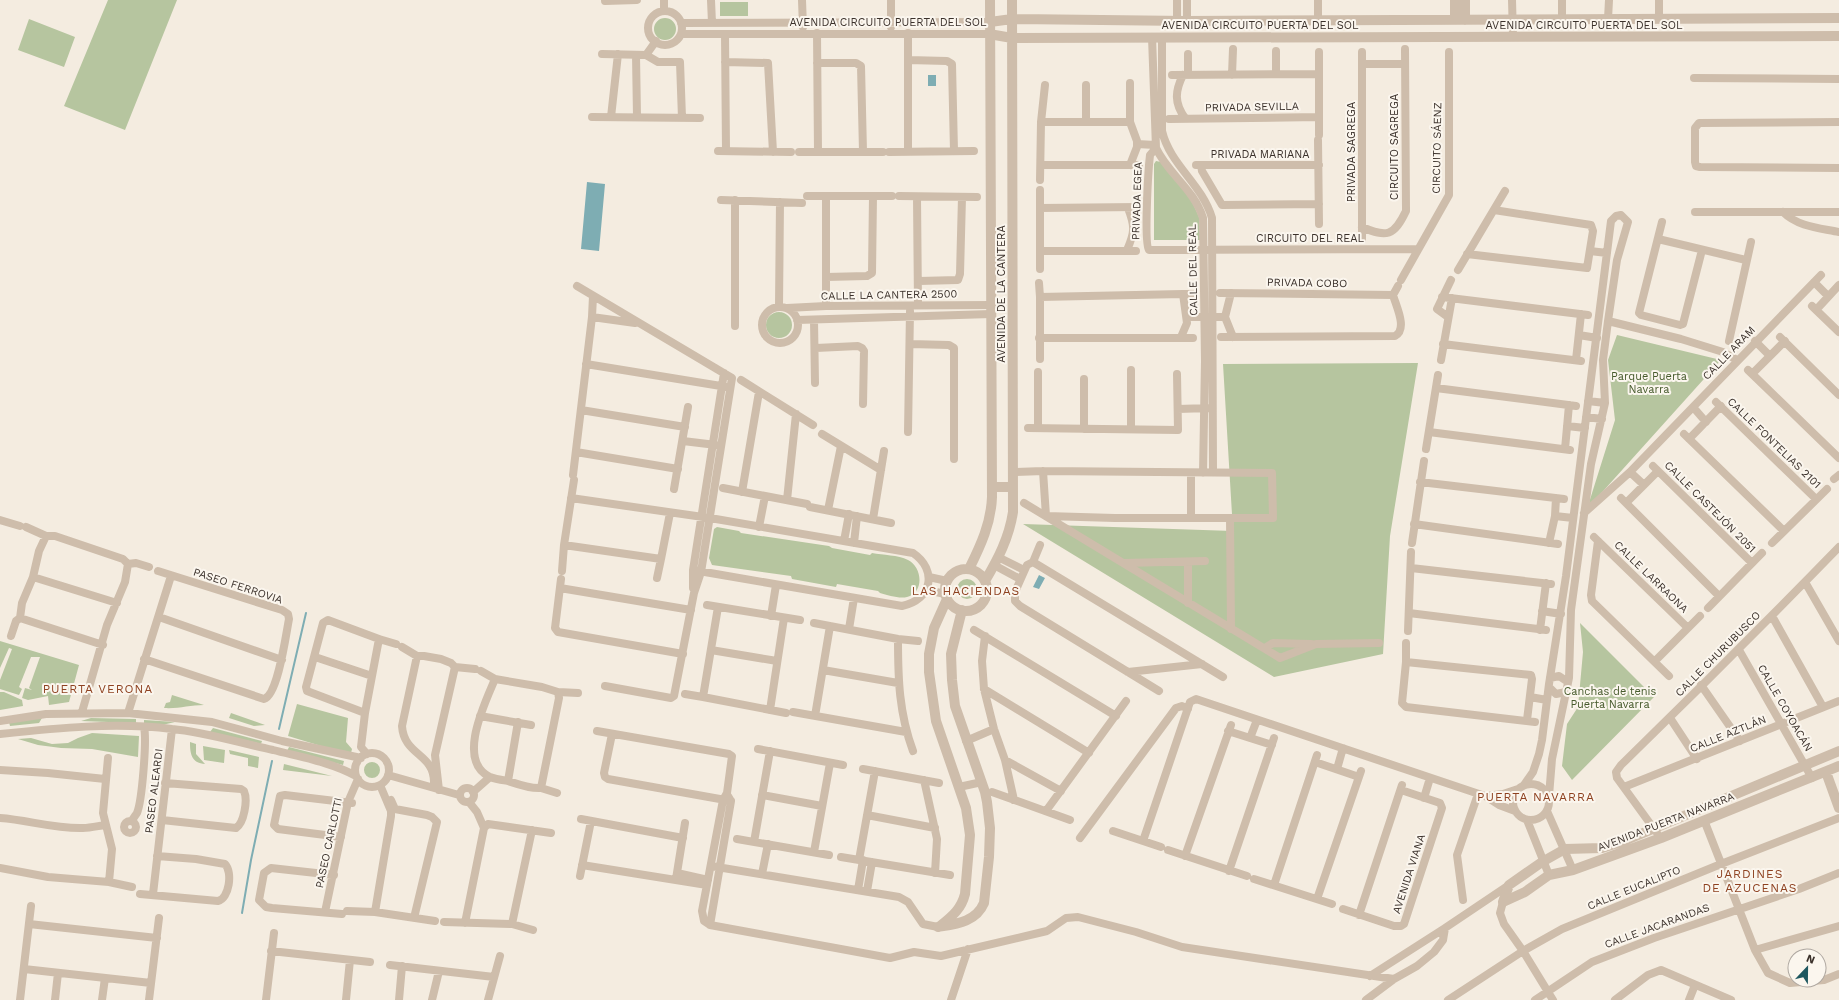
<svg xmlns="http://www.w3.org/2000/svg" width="1839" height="1000" viewBox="0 0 1839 1000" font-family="'Work Sans',sans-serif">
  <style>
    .green { fill: #b6c59f }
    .water { fill: #7eadb3 }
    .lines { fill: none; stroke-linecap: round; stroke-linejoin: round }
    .stream { stroke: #7eadb3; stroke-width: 2 }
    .minor { stroke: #cebdab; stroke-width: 8 }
    .tertiary { stroke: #cebdab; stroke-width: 10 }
    .labels { text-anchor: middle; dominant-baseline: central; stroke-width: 4; stroke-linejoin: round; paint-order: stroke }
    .street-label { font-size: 11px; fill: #3b312b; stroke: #fbf6ee }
    .park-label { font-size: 11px; fill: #475b2d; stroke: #fbf6ee }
    .neighbourhood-label { font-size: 12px; letter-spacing: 1px; fill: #8e4120; stroke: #fbf6ee }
  </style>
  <rect width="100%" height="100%" fill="#f4ece0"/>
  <!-- green -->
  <path class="green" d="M108,0H177L125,130L64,106Z
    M720,2H748V16H720Z
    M654 29a11 11 0 1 1 22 0a11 11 0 1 1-22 0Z
    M29,19L75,37L64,67L18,50Z
    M1156,161L1161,162L1191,199L1199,217L1200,240H1154V164Z
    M766 325a13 13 0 1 1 26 0a13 13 0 1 1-26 0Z
    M1617,335L1721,360L1587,509L1615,420L1608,360Z
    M1418,363L1390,536L1383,654L1274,677L1023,524L1233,531L1223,364Z
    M717,527L739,531L741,533L829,546L832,548L870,555L872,553C883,555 898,555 908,560C922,567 925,592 907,597C899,599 888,595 880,593L878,591L837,584L836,587L792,579L791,576L712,565L709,558L714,529Z
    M957 589a10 10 0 1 1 20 0a10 10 0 1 1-20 0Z
    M1580,623L1654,697L1572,780L1562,766L1567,724L1578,707L1583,652Z
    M0,641L79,665L69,702L49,705L48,696L28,700L22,698L25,688L32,690L29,688L40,657H31L19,687L22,689L19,695L0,689V680L12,649L9,648L0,668Z
    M0,692H4L22,700L23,706L0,710Z
    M172,695L204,705C190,705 178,709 164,708L166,703L170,702Z
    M297,704L348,718L346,742L352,749L351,753L331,749L288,736Z
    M231,713L265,725L254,726L229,718Z
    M42,718L39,723L10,726L9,722Z
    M91,718L136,719V723L81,721Z
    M144,720L175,722L162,725L144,723Z
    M213,728L262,741L261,744L210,732Z
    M92,733L139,736L138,757L92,749L61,748L38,745L18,739L31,738L52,744L68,743L78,738Z
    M190,742L196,744V754L205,764C191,763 190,753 190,742Z
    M203,746L225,750L224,763L204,760Z
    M289,747L344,761L343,765L287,751Z
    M229,750L259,757L258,768L248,766V758L230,754Z
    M364 770a8 8 0 1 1 16 0a8 8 0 1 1-16 0Z
    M284,764L332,776L283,770Z"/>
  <!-- water -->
  <path class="water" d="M928,75H936V86H928Z
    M587,182L605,184L599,251L581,249Z
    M1039,575L1045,578L1039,589L1033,587Z"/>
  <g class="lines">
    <!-- stream -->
    <path class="stream" d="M279,729L306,613
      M242,913L251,860L272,761"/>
    <!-- minor -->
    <path class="minor" d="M711,0L712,23
      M802,0L803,27
      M891,0V27
      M1177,0V21
      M1187,0V21
      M1318,0V20
      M1512,0L1513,36
      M1562,0V19
      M1659,0V19
      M605,1L637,0
      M664,11V0
      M648 28a17 17 0 1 1 34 0a17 17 0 1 1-34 0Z
      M1608,19L1609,0
      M681,23L990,22
      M817,33L818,152
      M908,33V152
      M681,34H989
      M725,34L726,151
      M1152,37L1156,148C1168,174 1194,189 1203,218L1205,361L1203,473
      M1162,37V131C1170,165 1202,184 1212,218L1213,472
      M1276,51V74
      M1319,52V135
      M1362,52V240
      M602,54L646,55L658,62H680L682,118
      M1188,54V75
      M636,55L637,117
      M646,55L656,41
      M908,60L947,61L952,64L954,151
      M725,62L768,63L773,152
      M817,63H856L861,66L863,152
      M1362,64H1405
      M1172,75L1319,74
      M1183,75C1175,91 1174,103 1185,118
      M1232,75L1233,49
      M1694,78L1839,79
      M1086,85V122
      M592,117L700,118
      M611,117L618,54
      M1169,119L1319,117
      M1041,122H1130
      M1839,122L1699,123L1695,128V162L1696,166L1700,167L1839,168
      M1318,140L1319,224
      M1137,144L1155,145
      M1156,148L1150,155L1149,165C1148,178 1144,244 1149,250L1417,249
      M718,151L791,152
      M799,152H883
      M889,152L974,151
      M1041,165H1139
      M1130,165L1137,147V141L1130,122V83
      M1196,165H1319
      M1201,165L1202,171L1222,205L1319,204
      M1040,180L1041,122L1045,85
      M807,196H892
      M826,196V306
      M899,196L977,197
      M917,197L918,305
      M721,200L802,203
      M1040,208L1138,207
      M1695,212H1839
      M1783,212C1798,227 1820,228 1839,232
      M1662,222L1639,313L1641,315L1680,325L1683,324L1702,250
      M1362,227C1387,238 1394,236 1406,211L1405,49
      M1658,239L1746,260
      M1127,250C1135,232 1135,226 1128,208
      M1041,251H1136
      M1590,251L1607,253
      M1467,254L1587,268L1593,231L1591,225L1494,210
      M1040,269V190
      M1458,270L1505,191
      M826,277L867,276L872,273L873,196
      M1401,280L1449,195V52
      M919,281L958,280L960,274L962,197
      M1814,282L1828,296
      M1039,283L1040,297V359
      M577,286L732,378L701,572L694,593L674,696L671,698L605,686
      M1220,293L1393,295
      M1231,293L1225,317L1233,337
      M1183,294H1193
      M1040,297L1183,294L1187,323L1181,337
      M1442,297L1588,315
      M1812,306L1839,332
      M779,307L780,202
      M762 325a18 18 0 1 1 36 0a18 18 0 1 1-36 0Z
      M787,308L826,306L991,305
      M1816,310L1839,285
      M592,317L635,323
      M1188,317H1225
      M1448,317L1437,309L1451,280
      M797,320L991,314
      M814,320L815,383
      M1608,321L1681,339L1723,352L1737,360
      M735,326V200
      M1579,335L1597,338
      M1221,337L1395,336C1408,329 1396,306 1393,295L1398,286
      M1780,337L1839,395
      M1039,338H1193
      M1729,341L1751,242
      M1755,341L1770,356
      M910,344L949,345L954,348V459
      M1443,344L1581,361
      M816,348L858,346L862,348L864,351L863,404
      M1441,360L1452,298
      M1576,360L1581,314
      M586,364L727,387
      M1131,370V429
      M1748,370L1839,458
      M1752,374L1785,341
      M1084,379V429
      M741,380L813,425
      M1436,388L1576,406
      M1588,401L1605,403
      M1716,402L1816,499
      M1693,407L1706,422
      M1178,409L1209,408
      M581,410L685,427
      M1586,417L1602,419
      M1567,426L1585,428
      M1028,428L1178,430L1177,374
      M1038,428V372
      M908,432L910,311
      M1429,432L1570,450
      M822,434L881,470
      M1684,434L1784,531
      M1689,439L1721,406
      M683,441L716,445
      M1426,449L1438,375
      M1565,449L1569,405
      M576,452L678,469
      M1653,466L1752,563
      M1013,472L1043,471L1272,473L1273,518H1115L1046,516L1043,471
      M1630,472L1644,485
      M573,475L592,317L593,296
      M1834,479L1839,475
      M1420,482L1564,499
      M723,488L807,504
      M674,489L688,407
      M742,492L759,392
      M571,498L710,518L913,553C938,570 932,600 902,606L693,570
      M1621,498L1719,596
      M787,500L796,414
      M1024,503L1280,658L1316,644L1379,643
      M1626,503L1658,471
      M810,507L891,523
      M828,510L841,446
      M1584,513L1630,472L1821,275
      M1555,516L1573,518
      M1191,518V473
      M1230,518L1231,629
      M873,519L884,451
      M0,520L20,526
      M1414,524L1558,544
      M26,527L46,536H55L123,559L128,564
      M759,527L765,496
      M1594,537L1688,628
      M844,541L849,514
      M1598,541L1591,595L1592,601L1669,676
      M854,543L857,516
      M1412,543L1424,461
      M1549,543L1555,516L1556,498
      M1772,543L1827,489
      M564,545L574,480
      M1040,545L1033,562L1027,565L1015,592V601L1020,606L1159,691
      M998,557L1024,570
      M1033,562L1223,677
      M1188,562V603
      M1124,563L1205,561
      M128,564L136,563L149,567
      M994,565L1020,579
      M1411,568L1551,584
      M562,571L564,545L661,559L670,513
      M33,577L117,603
      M929,577L947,581
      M657,578L661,559
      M561,579L555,628L558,632L683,654
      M1805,582L1839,641
      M560,588L691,610
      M693,588V570L724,373
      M927,590L945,594
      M707,605L800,620
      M718,607L703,697L786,713
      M1708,608L1762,553
      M1542,611L1561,614
      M1409,613L1546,630
      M771,616L776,585
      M1772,616L1823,707
      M159,617L282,660
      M20,618L103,645
      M814,623L898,639L918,641
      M849,629L854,598
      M974,630L1116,716
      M1540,630L1546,583
      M1408,631L1411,552
      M11,636L16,621L20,618L22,603L33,577L39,551L46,536
      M985,636L982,661L984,689L994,729L1005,760L1014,800
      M898,639C898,679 899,713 913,751
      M402,647L417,656H424L441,659L451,663L455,667L435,755L439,790
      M1265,648L1273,643L1311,644
      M711,650L777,661
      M1739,650L1812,778
      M417,656L402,726C404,756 434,753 434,782
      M315,657L372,676
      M144,659L264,699C278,695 286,634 289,619L288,614L282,610L158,571
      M1655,661L1700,616
      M1406,662V643
      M455,667L475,669
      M823,670L898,683
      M481,671L495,679L542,687L558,692L559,698L541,788C531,789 517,784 508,781C502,780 495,779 490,777C456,761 485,703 495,679
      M1128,672L1202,664
      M1550,678L1559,676L1568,682
      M1701,685L1740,741
      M1549,687L1556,694L1566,692
      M984,689L1089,753
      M558,692L578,693
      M685,694L703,697
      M1530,697L1547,700
      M770,710L784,618
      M82,712L107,625L125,582L128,564
      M793,712L906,732
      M128,713L171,576
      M365,713L307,691L306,687L323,623L328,620L379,639L396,644
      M480,716L531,725
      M815,716L830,626
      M1670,718L1697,759
      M1527,720L1532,679L1531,675L1406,662L1402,703L1406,707L1535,722
      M0,721L46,714L128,713L212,722L282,741L361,758
      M597,731L729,754L732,756L727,793L723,800L702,911L704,921L710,925L890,958L914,952L941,956L1047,931L1066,918L1078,917L1136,932L1182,947L1394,979
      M1228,731L1272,745
      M0,734C57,728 115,722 172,729C206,732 239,743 273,750C300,757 331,762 356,776
      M612,734L604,773L605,777L608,779L731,801
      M1250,738L1257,720
      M966,741L994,729
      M758,749L843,765
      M355 770a17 17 0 1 1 34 0a17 17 0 1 1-34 0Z
      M367,754L361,747L365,713L379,639
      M108,758L103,813L112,849L109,882
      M1005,760L1061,791
      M1315,762L1359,777
      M863,769L939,783
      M1337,769L1343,748
      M0,770L48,773L105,779
      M388,775L459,795
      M924,780L937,839L935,873
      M508,781L518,722
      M1513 802a18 18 0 1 1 36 0a18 18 0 1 1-36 0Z
      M380,785L391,811V816L375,912L435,921
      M1524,785L1533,772L1539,754L1542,740L1549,684L1566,576L1611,221L1616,216L1621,215L1628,222L1617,260L1608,321L1603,360L1605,403L1591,464L1571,610L1569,678L1552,759L1549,796
      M959,787L982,782
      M1624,787L1839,701
      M460 795a7 7 0 1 1 14 0a7 7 0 1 1-14 0Z
      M541,788L557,793
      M473,792L490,777
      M992,792L1070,820
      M762,795L822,806
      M1485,796L1503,794L1518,789
      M1424,798L1430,778
      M391,800L395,809L427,815L432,817L437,822L414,918
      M1046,811L1126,701
      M1547,811L1573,870
      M867,815L935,828
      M0,818C28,820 55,829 83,828C90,828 98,826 105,825
      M581,819L683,838
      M162,820L236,828C244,823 248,800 244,791L241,789L165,783
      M1527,820L1549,875
      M1704,820L1755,950L1768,973L1790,983L1824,980L1839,974
      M124 827a6 6 0 1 1 12 0a6 6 0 1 1-12 0Z
      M132,821C133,818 136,815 137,813C142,801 147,740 144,727
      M484,828L488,824L551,833
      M1113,831L1161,847
      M1657,833L1617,778L1616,772L1621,765C1695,693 1767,621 1839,547
      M341,837L278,829L274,825L280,796L285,795L352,803
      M1080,838L1176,708L1182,706L1188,709
      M737,839L829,855
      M1143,841L1190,702L1196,699L1485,796L1499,805L1515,811
      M754,842L770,751
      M1168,850L1247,876
      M814,852L830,763
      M1185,856L1231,725
      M841,857L950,875
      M859,860L875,771
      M582,865L707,885
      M711,866L899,897L908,902L923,924L938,927
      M0,868L48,877L109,882L132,887
      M1229,871L1274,738
      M677,873L708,880
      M762,874L768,844
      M334,875L271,868L264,873L259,900L266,907L272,908L342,914
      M580,876L591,821
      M676,879L685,823
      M1254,879L1332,904
      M1274,885L1317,755
      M858,890L863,860
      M867,891L872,862
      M140,894L218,901C229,899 233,872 225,864L196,859L157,856
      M153,894L172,729
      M1317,899L1361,771
      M1463,900L1457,855L1478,794
      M1503,902L1500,913L1504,924L1523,951L1553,1000
      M1343,909L1394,926H1401L1404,924L1442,808L1440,803L1401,790
      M347,911L375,912
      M325,912L348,802L358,779
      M1359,915L1402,785
      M444,922L512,924L533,930
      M465,923L484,828L477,812L469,802
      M29,924L157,938
      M512,924L532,830
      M710,925L731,801L728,796
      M1755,950L1839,926
      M271,951L370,962
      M390,965L494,977
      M24,969L151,983
      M1370,976L1445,928
      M20,1000L31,906
      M55,1000L58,973
      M102,1000L105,978
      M149,1000L159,918
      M266,1000L274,933
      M346,1000L350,960
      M399,1000L402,966
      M432,1000L439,971
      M488,1000L500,956
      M951,1000L968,949
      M1366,1000L1394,979L1417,966L1434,952L1443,940L1445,928L1509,885
      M1448,1000L1523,951L1562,929L1721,864L1839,818
      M1535,1000L1592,962L1654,938L1799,889L1839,873
      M1615,1000L1648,975L1661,970L1731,1000
      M1689,1000L1695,985"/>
    <!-- tertiary -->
    <path class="tertiary" d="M1455,20V0
      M1465,20V0
      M990,22L1012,19L1187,21L1839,18
      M989,34L1012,38L1839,36
      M993,487H1013
      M969,569C981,545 991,523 992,497L990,0
      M945 590a21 21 0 1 1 42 0a21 21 0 1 1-42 0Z
      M985,581C998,559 1009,538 1013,512L1012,0
      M1826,772L1839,808
      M1503,902L1509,885L1542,862L1565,849L1602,848L1624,841L1839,751
      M1503,902L1525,892L1549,875L1573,870L1661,838L1839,766
      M938,927C956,924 976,922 984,903L989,857L990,828L987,802L985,792L955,706L952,680L951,654L962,610
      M939,927C951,917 961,910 965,894L970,835L966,808L936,721L929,672V654L934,628L947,599"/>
  </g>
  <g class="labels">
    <!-- street labels -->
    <g class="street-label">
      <text x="888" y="22">AVENIDA CIRCUITO PUERTA DEL SOL</text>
      <text x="1260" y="25">AVENIDA CIRCUITO PUERTA DEL SOL</text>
      <text x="1584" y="25">AVENIDA CIRCUITO PUERTA DEL SOL</text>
      <text transform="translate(1252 107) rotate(-1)">PRIVADA SEVILLA</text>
      <text transform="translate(1394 147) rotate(-90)">CIRCUITO SAGREGA</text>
      <text transform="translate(1437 148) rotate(-89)">CIRCUITO SÁENZ</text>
      <text transform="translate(1351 152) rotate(-90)">PRIVADA SAGREGA</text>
      <text x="1260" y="154">PRIVADA MARIANA</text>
      <text transform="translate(1137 201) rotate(-88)">PRIVADA EGEA</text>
      <text x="1310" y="238">CIRCUITO DEL REAL</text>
      <text transform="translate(1193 270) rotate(-91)">CALLE DEL REAL</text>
      <text transform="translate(1307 283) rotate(1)">PRIVADA COBO</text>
      <text transform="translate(1001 294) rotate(-90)">AVENIDA DE LA CANTERA</text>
      <text transform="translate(889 295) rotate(-1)">CALLE LA CANTERA 2500</text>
      <text transform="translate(1729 353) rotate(-46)">CALLE ARAM</text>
      <text transform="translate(1774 443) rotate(44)">CALLE FONTELIAS 2101</text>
      <text transform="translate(1710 507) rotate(45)">CALLE CASTEJÓN 2051</text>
      <text transform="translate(1651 577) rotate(44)">CALLE LARRAONA</text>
      <text transform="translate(238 586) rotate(18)">PASEO FERROVIA</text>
      <text transform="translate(1718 654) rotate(-45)">CALLE CHURUBUSCO</text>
      <text transform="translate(1785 708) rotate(60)">CALLE COYOACÁN</text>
      <text transform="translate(1728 734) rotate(-22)">CALLE AZTLÁN</text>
      <text transform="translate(154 791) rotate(-83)">PASEO ALEARDI</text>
      <text transform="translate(1666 822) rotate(-21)">AVENIDA PUERTA NAVARRA</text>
      <text transform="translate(329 843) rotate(-78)">PASEO CARLOTTI</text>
      <text transform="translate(1409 874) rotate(-72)">AVENIDA VIANA</text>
      <text transform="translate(1634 888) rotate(-22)">CALLE EUCALIPTO</text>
      <text transform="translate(1657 926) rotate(-20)">CALLE JACARANDAS</text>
    </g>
    <!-- park labels -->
    <g class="park-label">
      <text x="1649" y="376">Parque Puerta<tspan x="1649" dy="13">Navarra</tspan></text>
      <text x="1610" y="691">Canchas de tenis<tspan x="1610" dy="13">Puerta Navarra</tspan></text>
    </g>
    <!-- neighbourhood labels -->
    <g class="neighbourhood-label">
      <text x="966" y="591">LAS HACIENDAS</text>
      <text x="98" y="689">PUERTA VERONA</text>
      <text x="1536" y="797">PUERTA NAVARRA</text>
      <text x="1750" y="874">JARDINES<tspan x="1750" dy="14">DE AZUCENAS</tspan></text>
    </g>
  </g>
  <!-- north arrow -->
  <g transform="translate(1807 968) rotate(22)"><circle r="19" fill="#fbf6ee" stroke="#aea7a0"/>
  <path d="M0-3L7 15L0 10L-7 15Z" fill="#1e575f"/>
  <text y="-6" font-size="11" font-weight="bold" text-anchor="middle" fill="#3b312b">N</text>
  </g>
</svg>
